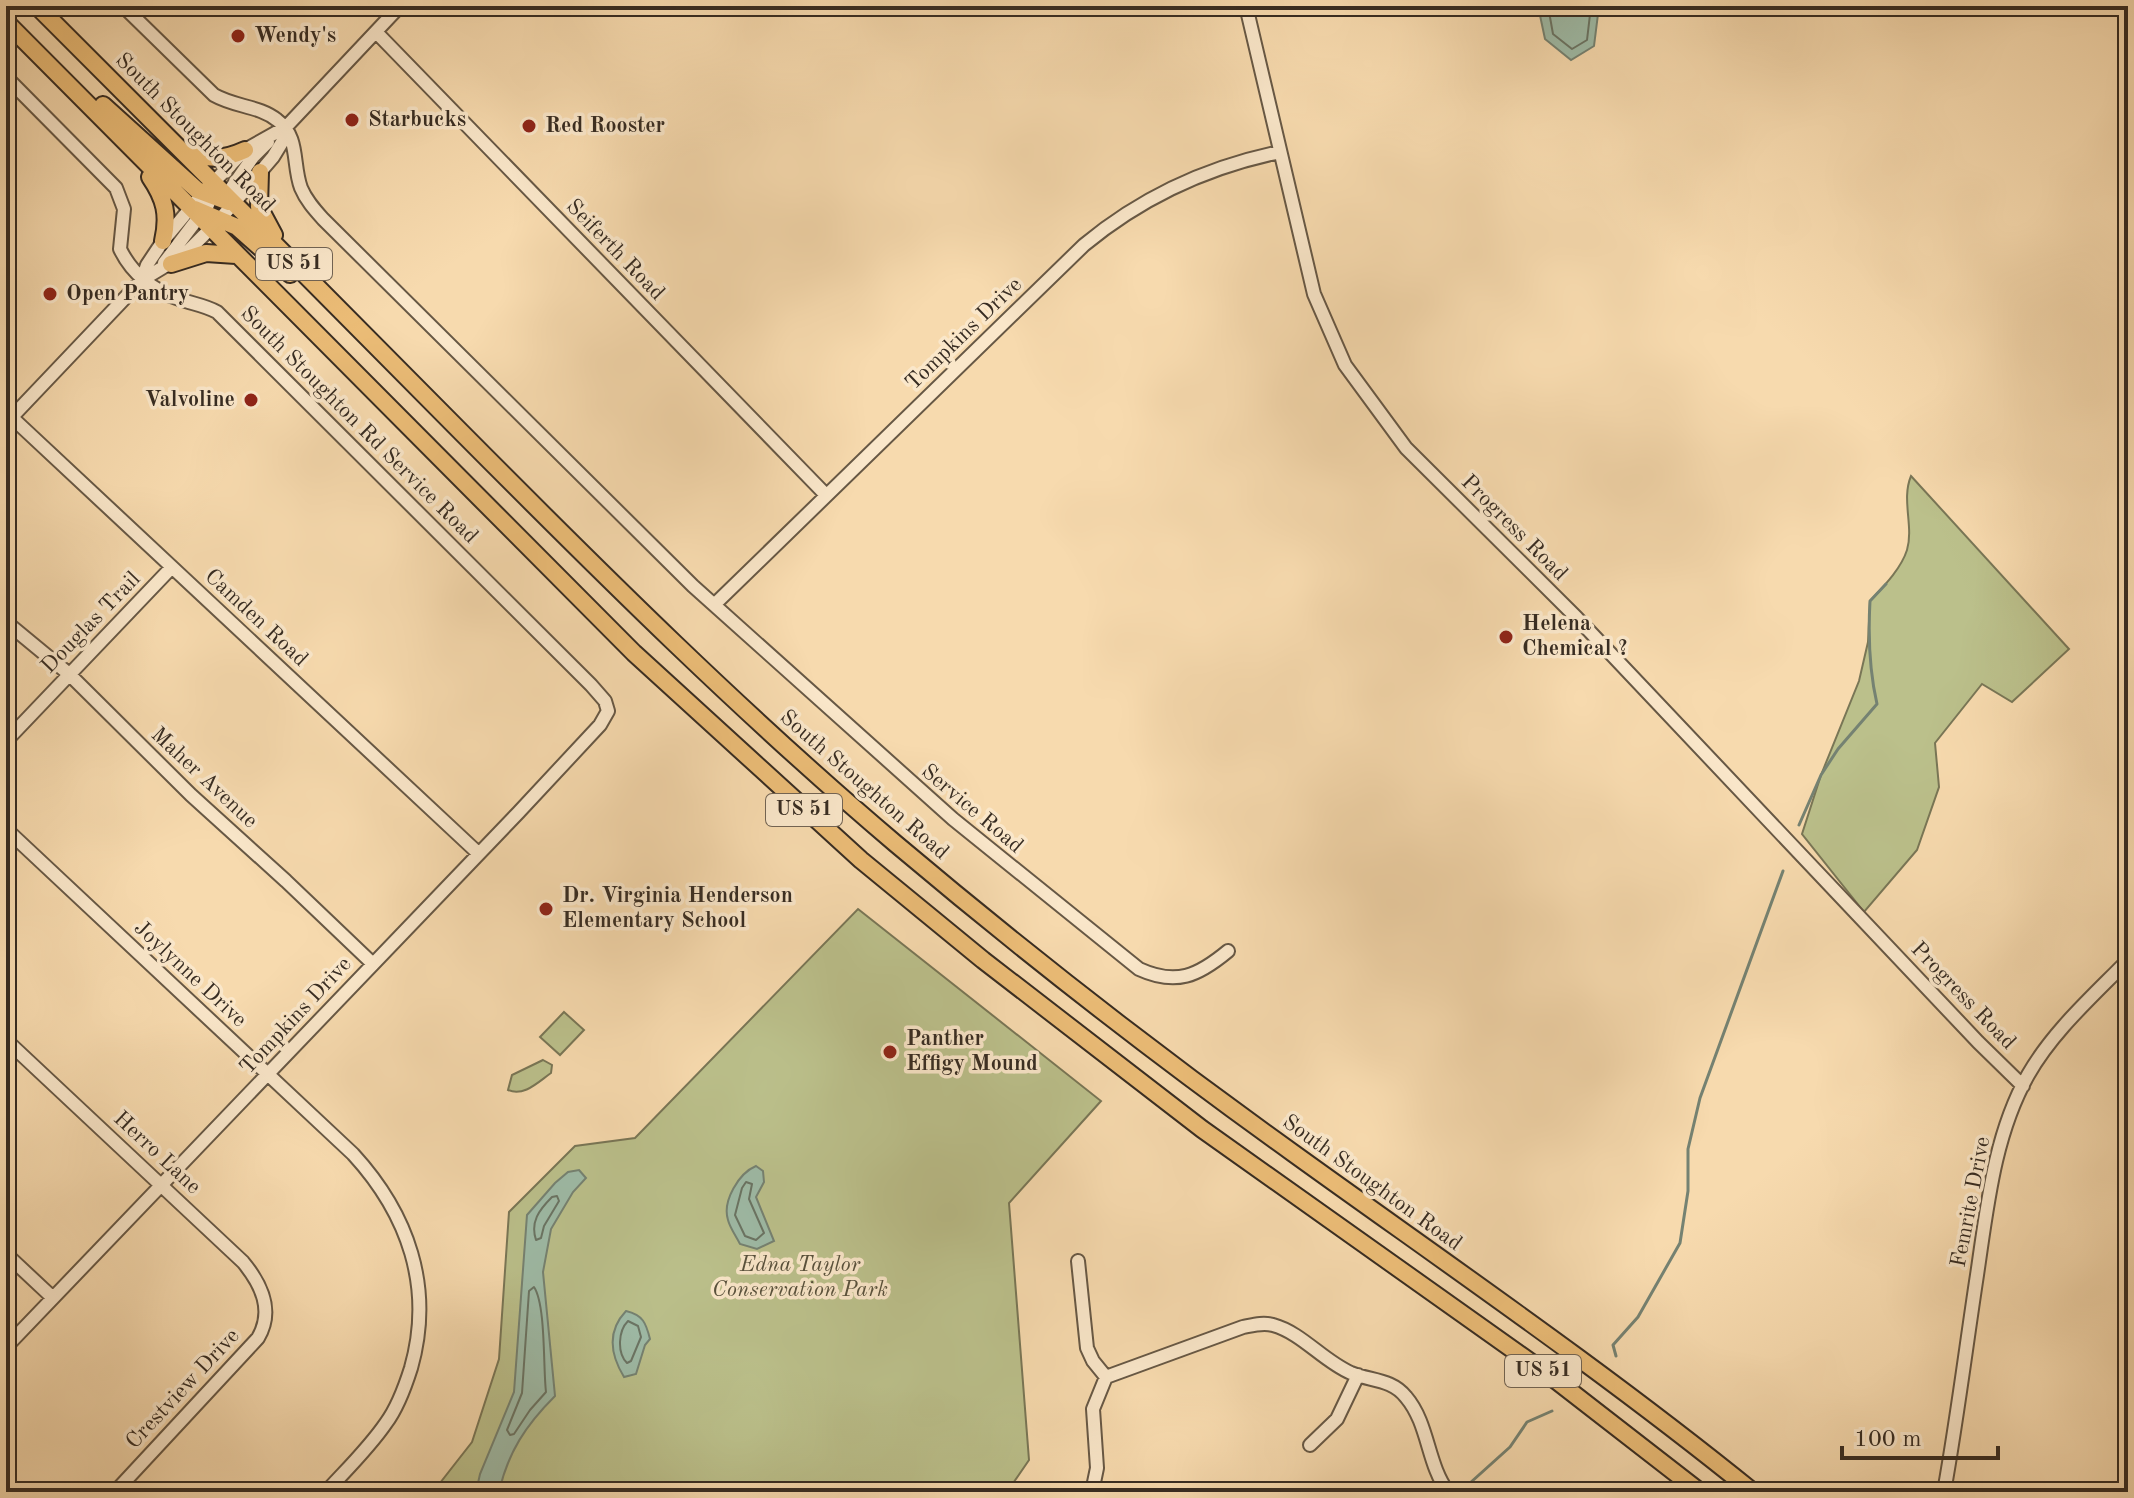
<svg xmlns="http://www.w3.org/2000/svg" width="2134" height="1498" viewBox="0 0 2134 1498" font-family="'Old Standard TT',serif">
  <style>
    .green { fill: #bbc08b; stroke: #797656; stroke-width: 2 }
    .water { fill: #9ebba7; stroke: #758272; stroke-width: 2 }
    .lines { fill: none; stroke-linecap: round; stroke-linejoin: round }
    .shore { stroke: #6a7464; stroke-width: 2 }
    .stream { stroke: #758272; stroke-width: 3 }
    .minor-casing { stroke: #675845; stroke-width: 16 }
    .major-casing { stroke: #372c22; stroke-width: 20 }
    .minor { stroke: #fae7ca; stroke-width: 12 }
    .major { stroke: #ecbd77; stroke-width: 16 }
    .poi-dot { fill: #8f2418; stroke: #fae7ca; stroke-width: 3 }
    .labels { text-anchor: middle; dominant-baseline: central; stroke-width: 7; stroke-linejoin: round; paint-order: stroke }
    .shield { fill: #fae7ca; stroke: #726454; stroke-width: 2 }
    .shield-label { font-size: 20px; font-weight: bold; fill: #372c22 }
    .poi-label { font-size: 22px; font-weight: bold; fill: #372c22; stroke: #fae7ca; text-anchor: start }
    .street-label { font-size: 22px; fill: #372c22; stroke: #fae7ca }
    .park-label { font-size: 22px; font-style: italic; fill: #58513c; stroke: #fae7ca }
  </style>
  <rect width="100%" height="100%" fill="#f7daae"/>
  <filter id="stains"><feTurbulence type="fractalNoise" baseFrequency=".0025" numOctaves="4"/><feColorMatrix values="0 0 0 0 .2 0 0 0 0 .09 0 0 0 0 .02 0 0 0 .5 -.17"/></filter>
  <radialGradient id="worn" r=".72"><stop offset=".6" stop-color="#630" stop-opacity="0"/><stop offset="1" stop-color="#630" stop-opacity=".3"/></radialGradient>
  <!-- green -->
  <path class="green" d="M1911,476L2069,649L2012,702L1982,684L1935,743L1939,787L1917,850L1864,912L1802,834L1821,775L1859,681L1868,642L1870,601C1883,587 1901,569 1907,550C1914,526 1901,500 1911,476Z
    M858,909L1101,1101L1009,1203L1029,1460L1007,1492H433L472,1442L499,1359L509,1212L575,1146L635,1138Z
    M564,1012L584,1030L560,1055L540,1037Z
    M543,1060L552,1065L551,1073C538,1082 524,1097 508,1090L512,1075Z"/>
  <!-- water -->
  <path class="water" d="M1538,6H1599L1594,46L1571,60L1545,39Z
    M756,1166L763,1171L764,1182L756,1197L774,1241L757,1249L740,1244C736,1236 730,1228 728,1220C722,1201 739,1173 756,1166Z
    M579,1170L586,1178L573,1192L551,1229L543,1272L555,1396C526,1425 508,1452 499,1492H476L480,1474L514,1392L527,1215L555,1183L568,1172Z
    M626,1311C643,1315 646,1323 650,1339L645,1345L636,1374L624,1377C610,1354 607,1331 626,1311Z"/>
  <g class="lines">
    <!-- shore -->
    <path class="shore" d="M1548,6L1553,34L1572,49L1587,40L1591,6
      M746,1182L752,1184L749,1199L764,1233L756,1240L745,1236L735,1215L742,1188Z
      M557,1196L559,1201L544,1226L541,1238L536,1240C530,1222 539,1210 552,1197Z
      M534,1287C546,1305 543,1368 546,1392L530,1410L514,1434L510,1435L507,1430L522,1393L529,1291Z
      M628,1321L638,1326L641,1337L631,1361L627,1363C617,1353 618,1331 628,1321Z"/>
    <!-- stream -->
    <path class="stream" d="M1799,825L1821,775L1838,749L1877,704C1869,669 1868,636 1870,601L1886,584
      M1616,1356L1613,1345L1638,1317L1680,1243L1688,1191V1149L1700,1098L1783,871
      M1460,1492L1510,1447L1527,1422L1552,1411"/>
    <defs>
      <path id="minor" d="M123,6L214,95C235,107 260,106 277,120C300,137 292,164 301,188C306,200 314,209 323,219L693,586L953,819L1139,969C1176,986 1198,976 1228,951
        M1246,6L1314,294L1345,365L1406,448L1577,618L1978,1042L2023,1086
        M376,32L826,495
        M6,77L116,188L124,209L120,249C132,274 154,291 179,299C193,304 204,305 217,312L591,685L605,701L608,711L600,725L518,813L6,1347
        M223,200L253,157L268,142
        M164,263L208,205L214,189
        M142,280L147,265L163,241L203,193L245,150L286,127L400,6
        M6,412L478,853
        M8,421L142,280L185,254L221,218L273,157L284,139L286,127
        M715,604L1084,245C1142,197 1207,167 1280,152
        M6,622L69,674L191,795L286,881L373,964
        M6,741L172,567
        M6,829L353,1154C408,1214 434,1287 411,1368C405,1387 398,1407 386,1423C369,1448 346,1470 326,1492
        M6,1040L243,1262C262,1285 274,1311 258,1338L115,1492
        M6,1254L53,1298
        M1078,1261L1087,1348L1093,1361L1106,1377
        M1310,1445L1337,1419L1358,1375
        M1092,1492L1097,1468L1093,1409L1106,1377L1243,1327C1253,1325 1263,1322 1273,1325C1302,1333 1323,1361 1351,1373C1371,1381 1392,1379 1406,1397C1429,1424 1427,1464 1448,1492
        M1944,1492C1957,1420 1966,1347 1977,1275C1987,1208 1994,1135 2028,1075C2053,1031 2093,996 2128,960"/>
      <path id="major" d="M37,6C180,148 322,292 464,435C604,576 745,716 896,844C1024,952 1156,1055 1293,1153C1447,1264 1605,1372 1753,1492
        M6,22L634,653L861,860L983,960L1202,1129L1557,1381L1700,1492
        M103,105L197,190L229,202
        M186,152C209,160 223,160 245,150
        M260,172L259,207L274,235
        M150,177C165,199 169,215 163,241
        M195,209L237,227L290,274
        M171,264L206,253L236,255"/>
    </defs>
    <!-- minor casing -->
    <use href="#minor" class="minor-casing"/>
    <!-- major casing -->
    <use href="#major" class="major-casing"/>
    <!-- minor -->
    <use href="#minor" class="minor"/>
    <!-- major -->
    <use href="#major" class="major"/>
  </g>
  <!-- markers -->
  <g class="poi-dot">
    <circle cx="238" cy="36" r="8"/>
    <circle cx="352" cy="120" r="8"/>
    <circle cx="529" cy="126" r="8"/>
    <circle cx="50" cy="294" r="8"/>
    <circle cx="251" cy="400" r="8"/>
    <circle cx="1506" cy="637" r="8"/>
    <circle cx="546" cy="909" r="8"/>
    <circle cx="890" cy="1052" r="8"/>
  </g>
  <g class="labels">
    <!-- shield labels -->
    <g class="shield">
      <rect x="256" y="248" width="76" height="32" rx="6"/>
      <rect x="766" y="794" width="76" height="32" rx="6"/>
      <rect x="1505" y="1355" width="76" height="32" rx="6"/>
    </g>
    <g class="shield-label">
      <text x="294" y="264">US 51</text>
      <text x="804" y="810">US 51</text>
      <text x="1543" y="1371">US 51</text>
    </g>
    <!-- poi labels -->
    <g class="poi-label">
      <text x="254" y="36">Wendy's</text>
      <text x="368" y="120">Starbucks</text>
      <text x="545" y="126">Red Rooster</text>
      <text x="66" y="294">Open Pantry</text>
      <text x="235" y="400" text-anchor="end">Valvoline</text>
      <text x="1522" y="624">Helena<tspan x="1522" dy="25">Chemical ?</tspan></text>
      <text x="562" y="896">Dr. Virginia Henderson<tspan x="562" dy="25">Elementary School</tspan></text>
      <text x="906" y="1039">Panther<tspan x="906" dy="25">Effigy Mound</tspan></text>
    </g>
    <!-- street labels -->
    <g class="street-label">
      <text transform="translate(195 133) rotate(45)">South Stoughton Road</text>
      <text transform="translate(615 250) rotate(46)">Seiferth Road</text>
      <text transform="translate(964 334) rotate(-44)">Tompkins Drive</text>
      <text transform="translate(359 425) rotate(45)">South Stoughton Rd Service Road</text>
      <text transform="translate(1514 528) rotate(45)">Progress Road</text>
      <text transform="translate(256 618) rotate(43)">Camden Road</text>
      <text transform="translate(91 623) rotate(-46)">Douglas Trail</text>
      <text transform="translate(204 778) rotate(43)">Maher Avenue</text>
      <text transform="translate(864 785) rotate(41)">South Stoughton Road</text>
      <text transform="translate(972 809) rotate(40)">Service Road</text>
      <text transform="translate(190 974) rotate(43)">Joylynne Drive</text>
      <text transform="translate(1963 996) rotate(46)">Progress Road</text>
      <text transform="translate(296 1016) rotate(-47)">Tompkins Drive</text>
      <text transform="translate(157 1153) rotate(43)">Herro Lane</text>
      <text transform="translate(1372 1183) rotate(36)">South Stoughton Road</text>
      <text transform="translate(1971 1202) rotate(-79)">Femrite Drive</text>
      <text transform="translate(183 1389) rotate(-47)">Crestview Drive</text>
    </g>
    <!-- park labels -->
    <g class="park-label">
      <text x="800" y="1265">Edna Taylor<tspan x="800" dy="25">Conservation Park</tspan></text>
    </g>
  </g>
  <!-- margin -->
  <rect width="2134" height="1498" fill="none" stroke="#f7daae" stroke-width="32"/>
  <rect x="8" y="8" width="2118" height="1482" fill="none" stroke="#372c22" stroke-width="4"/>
  <rect x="16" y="16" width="2102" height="1466" fill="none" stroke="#372c22" stroke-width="2"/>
  <!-- scale -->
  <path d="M1842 1446v12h156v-12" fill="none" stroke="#372c22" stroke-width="4"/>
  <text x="1854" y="1446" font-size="24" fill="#372c22" stroke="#fae7ca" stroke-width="6" paint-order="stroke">100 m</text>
  <rect width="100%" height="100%" filter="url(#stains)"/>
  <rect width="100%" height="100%" fill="url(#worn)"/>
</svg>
